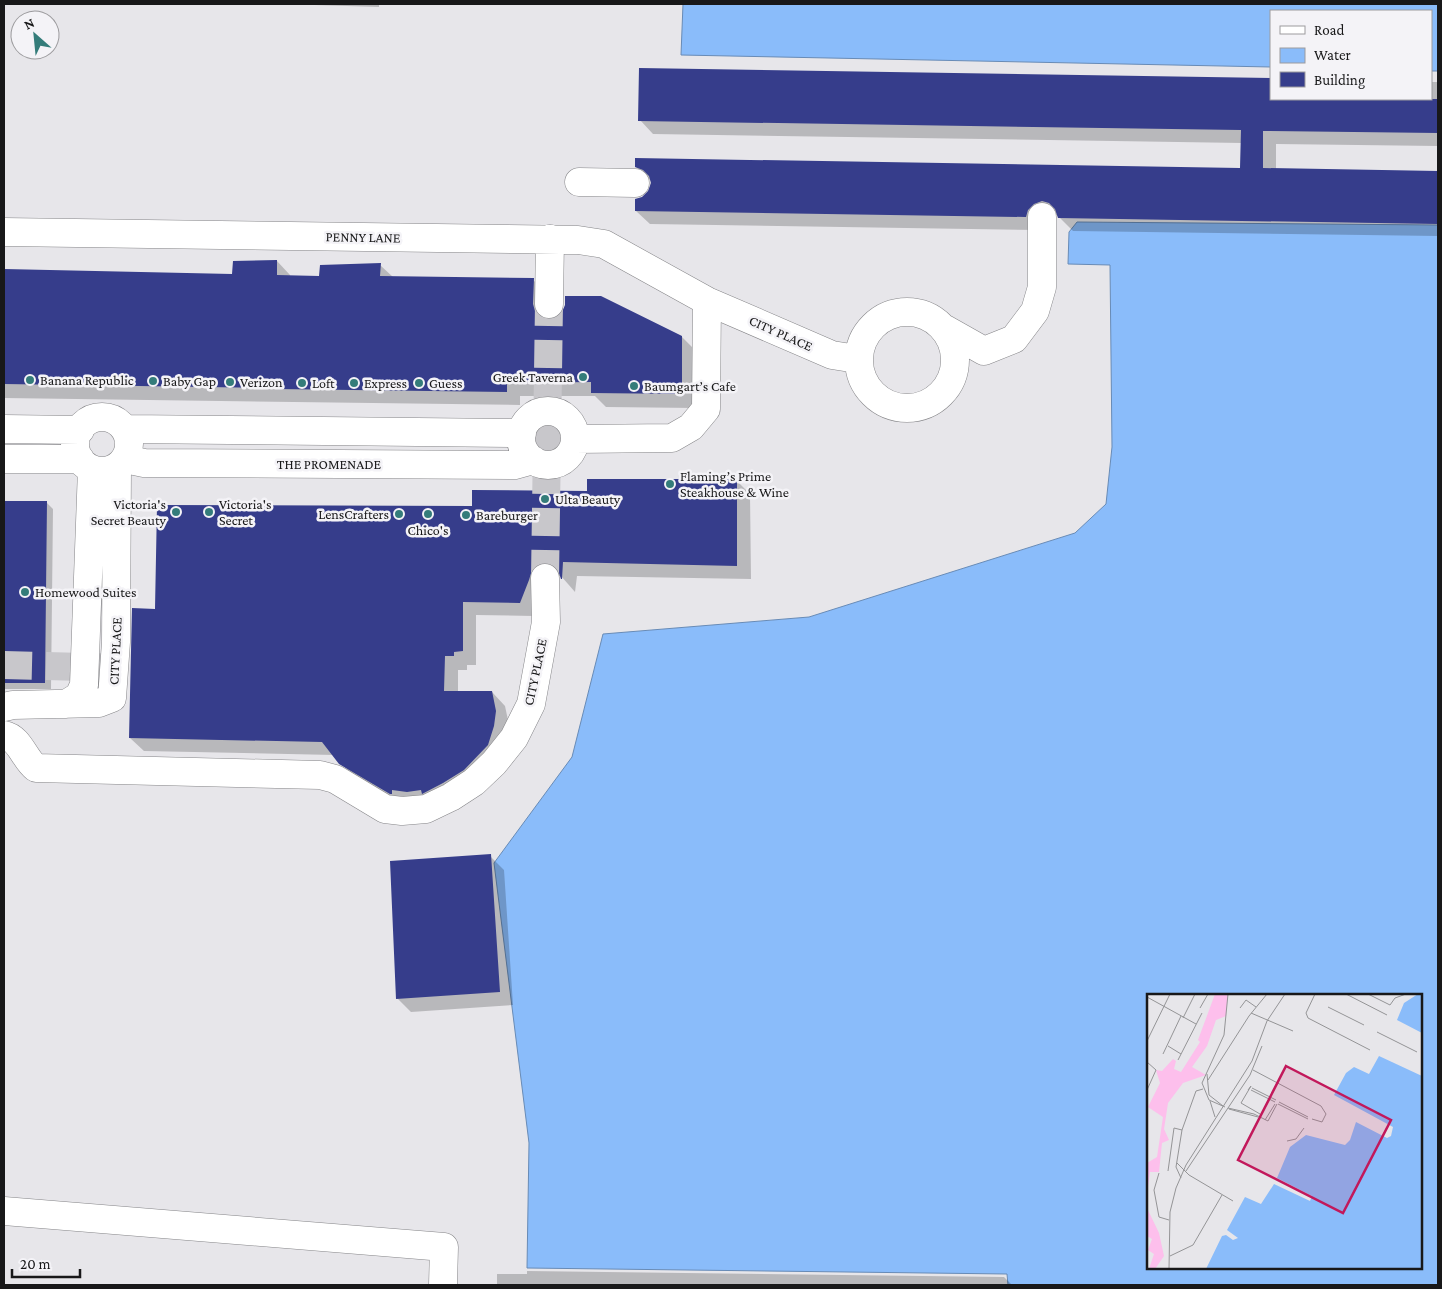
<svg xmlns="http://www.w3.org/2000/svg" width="1442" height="1289" viewBox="0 0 1442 1289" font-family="'Crimson Pro',serif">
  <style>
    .water { fill: #8abcfa; stroke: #688bb6; fill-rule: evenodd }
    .shadow { fill: #0003 }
    .building { fill: #363d8b }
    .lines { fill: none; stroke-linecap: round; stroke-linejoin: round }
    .minor-tunnel { stroke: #c8c7cb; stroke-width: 28; stroke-dasharray: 28 14; stroke-linecap: butt }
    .minor-casing { stroke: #858588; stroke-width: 29 }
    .minor { stroke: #fff; stroke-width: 28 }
    .poi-dot { fill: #347c7a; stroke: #f4f3f7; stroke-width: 2 }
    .labels { text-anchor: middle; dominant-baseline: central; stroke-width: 5; stroke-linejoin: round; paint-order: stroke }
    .street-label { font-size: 14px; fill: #181819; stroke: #f4f3f7 }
    .poi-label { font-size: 14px; fill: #181819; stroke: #f4f3f7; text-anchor: start }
    .inset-road { fill: none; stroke: #949496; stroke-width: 1 }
    .view { fill: #c2185b; fill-opacity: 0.15; stroke: #c2185b; stroke-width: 2.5 }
    .inset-edge { fill: none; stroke: #181819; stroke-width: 2.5 }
  </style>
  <rect width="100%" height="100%" fill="#e7e6ea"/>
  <!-- water -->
  <path class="water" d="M683,4H1438V71H1431V11H1271V67L681,55Z
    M1077,222L1438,225V1285H1008L1007,1274L527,1268L529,1143L494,863L572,757L603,634L809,617L1075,533L1106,504L1112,447L1110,265L1068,264L1069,232ZM1148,995H1421V1268H1148Z"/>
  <!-- shadow -->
  <path class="shadow" d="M312,4H379V7L314,5Z
    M1431,82H1438V146L1276,144V170L1438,172V236L1073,231L1057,215L1048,217L1040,230L650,224L636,211L643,198L649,192L651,181L636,167L1242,169V143L653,134L640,120L1271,99H1431Z
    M277,261L290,275V276L320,278L380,265L393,277L533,280L547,293V320L682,337L696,351L695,408L606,407L595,396H520V405L4,398V270L234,275Z
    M736,480L750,494L751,579L577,576L575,592L561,576H559L550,578L534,616L476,615V665H467V670H458V692H492L505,706L509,725L502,759L405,807L355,778L334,755L144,751L130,738L156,610L474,507L588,493Z
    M4,502L47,503L53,509L51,689H4Z
    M490,856L504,870L513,1005L411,1012L397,998Z
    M527,1271L1004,1277L1012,1285H497V1274H527Z"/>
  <!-- building -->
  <path class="building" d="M639,68L1271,78V99H1438V133L1263,131V168L1438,171V224L1058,218L1055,209L1049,203L1042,201L1034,204L1028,210L1026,217L635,211V199L642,197L648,191L651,183L649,176L643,170L635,167V158L1240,168L1241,130L638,121Z
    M277,260V275L319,276L320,265L381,263L380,276L534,278L533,304L535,311L541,317L548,320L556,318L562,312L565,305V296H601L682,336V394L591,393V382L507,383V392L276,389V388L4,384V269L232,274L233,261Z
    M587,479H737V566L563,562L562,579H561L558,570L553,565L544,562L536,565L532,570L529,580L520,603L463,602V651L454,652V656H445L444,691H492L496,711L494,726L488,745L464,770L443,783L422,794L421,790L407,792L392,790V794H390L339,764L322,742L129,738L132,608L155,609L157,505L472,506V490L587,491Z
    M4,501H47L45,683H4Z
    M491,854L500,992L396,999L390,861Z"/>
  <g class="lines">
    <!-- minor-tunnel -->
    <path class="minor-tunnel" d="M545,578L549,304
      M4,665L130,668"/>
    <defs>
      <path id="minor" d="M579,182L635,183
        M4,232L578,240L604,244L707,301L832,355L857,359
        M549,304L550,239
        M859 360a48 48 0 1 1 96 0a48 48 0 1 1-96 0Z
        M945,329L984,351L1014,339L1035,311L1042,287V217
        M521 438a27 27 0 1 1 54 0a27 27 0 1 1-54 0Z
        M75 444a27 27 0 1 1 54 0a27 27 0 1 1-54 0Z
        M4,429L80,430
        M125,429L522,433
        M575,439L672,438L691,427L706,409L707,301
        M4,459H80
        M125,459L144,463L515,465L533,460
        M66,704L79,696L84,685L92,469
        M4,707L13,705L99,703L112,698L116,642L117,467
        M4,735C20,738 24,759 36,768L320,775L335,779L385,809L402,811L426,809L451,797L474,782L494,763L514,738L531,704L546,622L545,578
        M4,1211L444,1247L443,1285"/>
    </defs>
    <!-- minor casing -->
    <use href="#minor" class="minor-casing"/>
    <!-- minor -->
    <use href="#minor" class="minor"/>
  </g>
  <!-- markers -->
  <g class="poi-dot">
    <circle cx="583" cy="377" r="5"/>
    <circle cx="30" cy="380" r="5"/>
    <circle cx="153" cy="381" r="5"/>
    <circle cx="230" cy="382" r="5"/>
    <circle cx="302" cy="383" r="5"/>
    <circle cx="354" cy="383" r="5"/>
    <circle cx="419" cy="383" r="5"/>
    <circle cx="634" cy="386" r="5"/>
    <circle cx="670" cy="484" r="5"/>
    <circle cx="545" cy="499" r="5"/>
    <circle cx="176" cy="512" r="5"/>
    <circle cx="209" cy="512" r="5"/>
    <circle cx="399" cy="514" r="5"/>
    <circle cx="428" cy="514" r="5"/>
    <circle cx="466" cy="515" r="5"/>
    <circle cx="25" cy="592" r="5"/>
  </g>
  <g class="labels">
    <!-- street labels -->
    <g class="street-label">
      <text transform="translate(363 237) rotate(1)">PENNY LANE</text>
      <text transform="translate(781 333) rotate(24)">CITY PLACE</text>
      <text x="329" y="464">THE PROMENADE</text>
      <text transform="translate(115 651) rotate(-87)">CITY PLACE</text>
      <text transform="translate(535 672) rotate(-78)">CITY PLACE</text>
    </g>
    <!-- poi labels -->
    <g class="poi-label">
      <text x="573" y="377" text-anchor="end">Greek Taverna</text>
      <text x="40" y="380">Banana Republic</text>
      <text x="163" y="381">Baby Gap</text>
      <text x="240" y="382">Verizon</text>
      <text x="312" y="383">Loft</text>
      <text x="364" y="383">Express</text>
      <text x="429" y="383">Guess</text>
      <text x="644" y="386">Baumgart’s Cafe</text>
      <text x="680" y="476">Flaming’s Prime<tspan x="680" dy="16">Steakhouse &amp; Wine</tspan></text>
      <text x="555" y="499">Ulta Beauty</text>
      <text x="166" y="504" text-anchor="end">Victoria's<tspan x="166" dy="16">Secret Beauty</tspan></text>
      <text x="219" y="504">Victoria's<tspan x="219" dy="16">Secret</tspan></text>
      <text x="389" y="514" text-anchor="end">LensCrafters</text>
      <text x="476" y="515">Bareburger</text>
      <text x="428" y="530" text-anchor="middle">Chico's</text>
      <text x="35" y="592">Homewood Suites</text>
    </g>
  </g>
  <!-- overview -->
  <g transform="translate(1147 994)">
    <rect width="275" height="275" fill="#e7e6ea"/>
    <path d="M68,0H81L79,22L69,26L60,52L45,73L59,81L36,89L21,109L17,135L22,146L15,149L12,178H3L0,200V169L10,163L16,123L1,113L13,89L9,76L15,77L26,65L29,67L27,75L34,78L53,48L51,46ZM0,214L12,239L17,262L8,275H2L7,260L1,256L5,245L0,242Z" fill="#fdbfec"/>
    <path d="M271,0H275V39L250,26L257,9ZM232,62L275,82V275H59L75,242L79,241L86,246L91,244L80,236L98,203L114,210L127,190L163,207L165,202L130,184L143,153L159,141L198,151L203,146L209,128L240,144L244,142L246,133L187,101L199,79L207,73L222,80Z" fill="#8abcfa"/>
    <path class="inset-road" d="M168,0L159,19L161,24L223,56M199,0L240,21M221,0L243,11L248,4L259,0M0,3L49,30M181,13L217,31M53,14L61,0M93,14L99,6L109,13M104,19L146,37M36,24L48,0M230,38L270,58M0,47L23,0M21,52L34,60M16,60L34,22M31,66L55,19M0,68L9,76L0,96M106,76L174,112L179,120L175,128L165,125M60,80L62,101L76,112M61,86L102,22L120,0M105,94L129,106M101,96L104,92L94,109L113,120M104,96L128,108M63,107L68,123M132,108L161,123M131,110L161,125M78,113L62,106L55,89L77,41L81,0M81,114L107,120L121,127L130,110M82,115L111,123M118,126L128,110M140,147L149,145L157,134M30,169L42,181L86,207M21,177L27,134L35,136M39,177L103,81L115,52M12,179L7,196L12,223L22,226M34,184L29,173L35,136L49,97L56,95M23,262L46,251L75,201M22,275L23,218L29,194L39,171L105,67L120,27L138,0"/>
    <path class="view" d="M139,72L244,126L196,219L91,166Z"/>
    <rect width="275" height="275" class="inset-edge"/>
  </g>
  <!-- border -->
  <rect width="1442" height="1289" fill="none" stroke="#181819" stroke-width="10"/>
  <!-- legend -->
  <rect x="1270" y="10" width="162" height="90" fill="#f4f3f7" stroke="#9c9b9e"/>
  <rect x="1280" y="26" width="25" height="8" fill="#ffffff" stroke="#9c9b9e"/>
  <text x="1314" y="35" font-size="15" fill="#181819">Road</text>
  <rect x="1280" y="48" width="25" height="15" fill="#8abcfa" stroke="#9c9b9e"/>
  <text x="1314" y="60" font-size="15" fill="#181819">Water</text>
  <rect x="1280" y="72" width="25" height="15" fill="#363d8b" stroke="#9c9b9e"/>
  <text x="1314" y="85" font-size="15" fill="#181819">Building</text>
  <!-- north arrow -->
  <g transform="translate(35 35) rotate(333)"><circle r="24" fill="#f4f3f7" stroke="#9c9b9e"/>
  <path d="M0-4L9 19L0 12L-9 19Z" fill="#347c7a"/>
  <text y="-8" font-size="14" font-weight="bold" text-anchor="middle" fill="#181819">N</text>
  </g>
  <!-- scale -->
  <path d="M12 1269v8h68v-8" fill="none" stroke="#181819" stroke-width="2.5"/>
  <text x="20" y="1269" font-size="15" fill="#181819" stroke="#f4f3f7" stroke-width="4" paint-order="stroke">20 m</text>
</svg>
